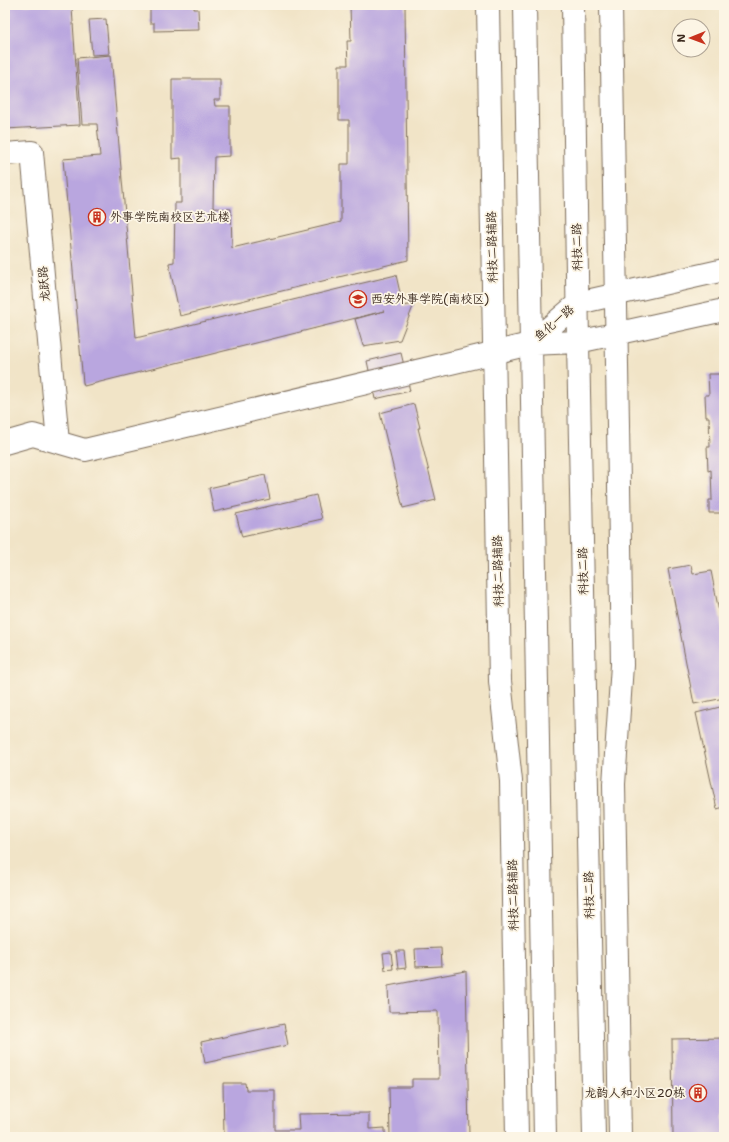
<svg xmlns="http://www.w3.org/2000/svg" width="729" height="1142" viewBox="0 0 729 1142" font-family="'Shantell Sans','LXGW WenKai TC',sans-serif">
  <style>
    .building { fill: #b9a6df }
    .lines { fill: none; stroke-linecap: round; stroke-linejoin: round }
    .minor-casing { stroke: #7b6b59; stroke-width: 24 }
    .major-casing { stroke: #7b6b59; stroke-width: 24 }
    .minor { stroke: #fff; stroke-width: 22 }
    .major { stroke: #fff; stroke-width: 22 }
    .labels { text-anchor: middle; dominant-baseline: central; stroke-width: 3.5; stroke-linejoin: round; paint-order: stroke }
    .poi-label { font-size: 12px; fill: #3b2a1e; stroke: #fcf5e5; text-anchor: start }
    .street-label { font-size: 12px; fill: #3b2a1e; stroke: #fcf5e5 }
  </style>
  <rect width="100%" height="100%" fill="#fcf5e5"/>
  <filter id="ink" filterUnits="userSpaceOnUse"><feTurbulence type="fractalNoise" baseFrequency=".025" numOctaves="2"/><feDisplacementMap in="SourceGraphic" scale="8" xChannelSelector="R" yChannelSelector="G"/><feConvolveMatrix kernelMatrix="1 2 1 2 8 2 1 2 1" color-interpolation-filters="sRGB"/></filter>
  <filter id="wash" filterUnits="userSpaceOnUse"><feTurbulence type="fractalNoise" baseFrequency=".012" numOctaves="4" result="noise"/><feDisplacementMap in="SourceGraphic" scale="16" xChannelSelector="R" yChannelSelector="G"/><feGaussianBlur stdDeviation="0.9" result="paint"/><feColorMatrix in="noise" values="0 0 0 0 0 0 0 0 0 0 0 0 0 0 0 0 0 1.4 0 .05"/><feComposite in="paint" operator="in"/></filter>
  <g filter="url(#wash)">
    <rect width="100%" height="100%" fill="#f1e4c7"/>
    <g id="blocks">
      <!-- building -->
      <path class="building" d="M5,5H98V6L72,8L80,125L5,129Z
        M150,5H194V9H198L199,30L154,31V23H150Z
        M350,5H405L408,260L180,316L169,264V263L174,262L175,203H181V158L172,159V79H220V100H214L215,106H230V156L214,157L213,208L231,209L232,248L341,222V164H349V120H339V65H348L347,41H351Z
        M106,19L109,54L92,55L89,20Z
        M111,55L136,338L396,275L403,306L414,304L400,340L363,346L355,319L384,311L84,386L83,383L63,159L100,156L97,124H82L77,58Z
        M401,353L410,391L375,399L367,361Z
        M708,374H724V513H709V500H712L711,470L708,471L707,447H710L709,417H706L705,395H709Z
        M414,404L420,428H418L436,500L403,508L380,413Z
        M265,475L270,499L214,512L209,488Z
        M316,495L322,519L242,537L236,514Z
        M691,565L693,574L711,571L724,637V698L694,704L668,569Z
        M724,706V807L717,809L696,713Z
        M441,948L442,966L416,967L415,949Z
        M396,951H404L406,968L398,969Z
        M391,952L393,969L385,970L383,953Z
        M466,971L469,1137H390L389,1087H412V1079H439L438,1011L389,1012L388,986Z
        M284,1024L288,1045L205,1063L201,1042Z
        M724,1038V1137H673L672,1039Z
        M223,1083H245L246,1090H275V1130H299L298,1114L369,1113V1129L385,1128V1137H221V1136H224Z"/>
    </g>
  </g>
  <g filter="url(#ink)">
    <use href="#blocks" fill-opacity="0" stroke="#7b6b59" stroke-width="1"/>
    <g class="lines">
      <defs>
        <path id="minor" d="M488,5L500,681L511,781L517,1137
          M611,5L622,665L614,784L620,1137
          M5,154L32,152L58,442
          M5,443L33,435L85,450L530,344"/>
        <path id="major" d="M525,5C531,382 539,760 545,1137
          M573,5L578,342L594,1137
          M530,344L578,303L724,270
          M530,344L578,342L724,310"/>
      </defs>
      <!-- minor casing -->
      <use href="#minor" class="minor-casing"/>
      <!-- major casing -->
      <use href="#major" class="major-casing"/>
      <!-- minor -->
      <use href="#minor" class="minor"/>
      <!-- major -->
      <use href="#major" class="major"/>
    </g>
  </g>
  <!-- icons -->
  <defs>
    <symbol id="building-ring" viewBox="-11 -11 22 22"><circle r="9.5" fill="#fcf5e5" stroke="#c8321e" stroke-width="1.5"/><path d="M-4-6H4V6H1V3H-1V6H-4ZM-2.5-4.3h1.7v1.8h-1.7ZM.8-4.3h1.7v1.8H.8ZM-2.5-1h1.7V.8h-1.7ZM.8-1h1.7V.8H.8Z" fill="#c8321e"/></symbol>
    <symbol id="university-ring" viewBox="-11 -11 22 22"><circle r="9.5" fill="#fcf5e5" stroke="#c8321e" stroke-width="1.5"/><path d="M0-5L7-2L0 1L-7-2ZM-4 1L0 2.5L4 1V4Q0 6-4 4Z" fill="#c8321e"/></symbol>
  </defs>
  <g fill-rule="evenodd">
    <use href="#building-ring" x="87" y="207" width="20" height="20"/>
    <use href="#university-ring" x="348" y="289" width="20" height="20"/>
    <use href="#building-ring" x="688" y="1083" width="20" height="20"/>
  </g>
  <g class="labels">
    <!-- poi labels -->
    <g class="poi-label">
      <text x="110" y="217">外事学院南校区艺术楼</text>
      <text x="371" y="299">西安外事学院(南校区)</text>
      <text x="685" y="1093" text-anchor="end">龙韵人和小区20栋</text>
    </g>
    <!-- street labels -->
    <g class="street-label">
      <text transform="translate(492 247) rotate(-91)">科技二路辅路</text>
      <text transform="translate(577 247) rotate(-91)">科技二路</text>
      <text transform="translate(44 284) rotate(-95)">龙跃路</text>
      <text transform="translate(554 323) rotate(-41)">鱼化一路</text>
      <text transform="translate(498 571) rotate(-91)">科技二路辅路</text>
      <text transform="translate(583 571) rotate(-91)">科技二路</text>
      <text transform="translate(513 895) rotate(-91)">科技二路辅路</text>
      <text transform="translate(589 895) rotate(-91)">科技二路</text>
    </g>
  </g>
  <!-- margin -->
  <rect width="729" height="1142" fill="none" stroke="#fcf5e5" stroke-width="20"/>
  <!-- north arrow -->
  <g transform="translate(691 38) rotate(269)"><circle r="19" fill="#fcf5e5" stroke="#afa495"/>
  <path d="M0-3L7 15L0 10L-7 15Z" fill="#c8321e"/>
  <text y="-6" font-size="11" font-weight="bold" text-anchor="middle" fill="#3b2a1e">N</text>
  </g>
</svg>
